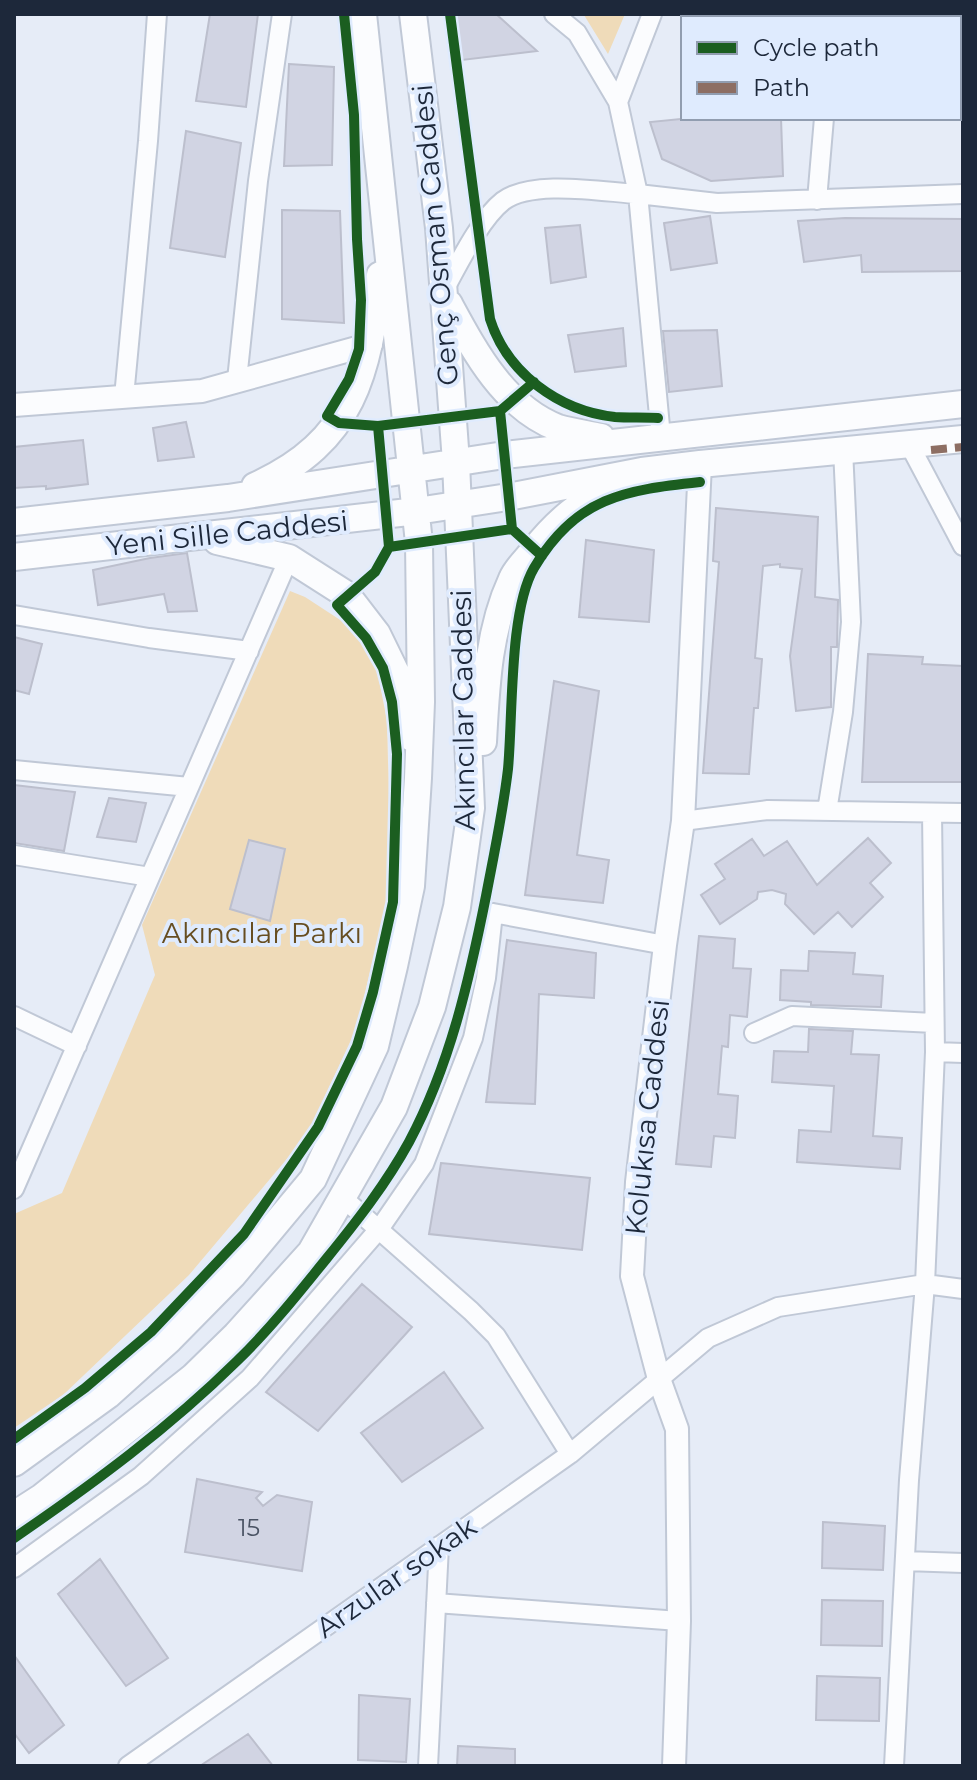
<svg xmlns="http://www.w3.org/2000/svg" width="977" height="1780" viewBox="0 0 977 1780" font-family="Montserrat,sans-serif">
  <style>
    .green { fill: #efdbb9 }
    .building { fill: #d1d4e3; stroke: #bcbfcd; stroke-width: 2 }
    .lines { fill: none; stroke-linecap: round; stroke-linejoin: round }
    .minor-casing { stroke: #c0c8d6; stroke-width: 22 }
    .tertiary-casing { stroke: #c0c8d6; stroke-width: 26 }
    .secondary-casing { stroke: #c0c8d6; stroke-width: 30 }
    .minor { stroke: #fbfcfe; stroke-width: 18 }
    .tertiary { stroke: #fbfcfe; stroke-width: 22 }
    .secondary { stroke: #fbfcfe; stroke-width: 26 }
    .quiet { stroke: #8d6e63; stroke-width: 8; stroke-dasharray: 16 8; stroke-linecap: butt }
    .cycleway-casing { stroke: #dfebfe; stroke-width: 15 }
    .cycleway { stroke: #1b5e20; stroke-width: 10 }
    .labels { text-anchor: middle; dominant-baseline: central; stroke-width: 8; stroke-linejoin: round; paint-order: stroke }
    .number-label { font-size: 24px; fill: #4a5364 }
    .street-label { font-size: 28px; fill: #1d283a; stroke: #dfebfe }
    .park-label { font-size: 28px; fill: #674e21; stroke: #dfebfe }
  </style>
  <rect width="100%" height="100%" fill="#e6ecf7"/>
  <!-- green -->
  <path class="green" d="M582,14H625L608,54L584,15Z
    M290,591L305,597L351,627L377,669L387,721L391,883L357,1027L307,1135L189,1275L63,1395L14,1428V1214L62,1193L155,975L142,925Z"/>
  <!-- building -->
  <path class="building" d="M210,14H258L246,107L196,101Z
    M454,14H496L537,51L462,60Z
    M289,64L334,67L332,165L284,166Z
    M691,118H781L783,176L711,181L662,159L650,122Z
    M186,131L241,143L225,257L170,248Z
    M282,210L340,211L344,323L282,319Z
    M710,216L717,263L671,270L664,223Z
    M845,218L963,219V271L862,272L861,255L804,262L798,221Z
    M580,225L586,277L551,283L545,228Z
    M623,328L626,366L575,372L568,335Z
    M717,330L722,386L669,392L663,331Z
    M186,422L194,457L158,461L153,428Z
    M83,440L88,484L46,489V486L14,488V447Z
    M716,508L818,517L815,597L838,600L837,647H831V707L796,711L790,656L802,569L780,567V564L763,566L755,658L762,659L758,708H754L749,774L703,773L719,562L713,561Z
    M586,540L654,550L649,622L579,617Z
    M187,553L197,611L168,612L164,594L98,605L93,570L150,558Z
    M14,637L42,644L29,694L14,690Z
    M868,654L923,657L922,664L963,666V782H862Z
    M554,681L599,691L577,855L609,860L603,903L525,895Z
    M14,785L75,792L64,851L14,843Z
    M109,798L146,803L136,842L97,837Z
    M868,838L891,863L870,883L883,897L852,927L838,912L814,934L785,904L786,894L772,890L758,892L757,899L720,924L701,895L725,879L715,864L752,839L764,856L787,841L817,885Z
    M249,840L285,849L270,921L230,909Z
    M699,936L735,939L733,968L751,969L747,1017L730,1015L728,1047L722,1046L718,1094L738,1096L735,1138L714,1136L711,1167L676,1164Z
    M507,940L596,953L594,998L539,994L535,1104L486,1102Z
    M809,951L855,953L853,974L883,976L881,1007L811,1005V1002L780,1000L781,970L808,971Z
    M809,1029L853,1031L851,1054L879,1055L873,1136L902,1138L900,1169L797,1162L799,1130L831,1132L834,1086L772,1082L774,1051L808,1052Z
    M441,1163L590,1178L582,1250L429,1234Z
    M362,1284L412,1327L318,1431L266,1392Z
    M444,1372L483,1428L402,1482L361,1433Z
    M197,1479L262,1492L256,1498L263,1506L277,1495L312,1502L302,1571L185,1552Z
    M823,1522L885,1526L883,1570L822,1568Z
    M100,1559L168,1658L126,1686L58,1594Z
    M822,1600L883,1601L882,1646L821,1645Z
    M14,1655L64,1725L29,1753L14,1733Z
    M817,1676L880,1678L879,1721L816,1720Z
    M359,1695L410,1699L406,1762L358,1760Z
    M248,1734L273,1766H200Z
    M458,1746L515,1749V1766H457Z"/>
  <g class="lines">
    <defs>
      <path id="minor" d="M554,14L577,33L618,102
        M652,14L618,102L638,194L717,203L963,194
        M890,14L898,18
        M838,18L839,14
        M959,47L963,49
        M817,200L824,118
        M444,290C458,265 480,219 503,201C532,179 603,192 638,194L661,437
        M237,380L258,181L282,14
        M124,397L148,141L157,14
        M909,444L963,546
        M14,615L149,638L249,651
        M14,770L189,787
        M827,811L843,712L851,622L843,449
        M683,821L768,810L963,813
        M14,855L150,877
        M14,1016L77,1046
        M754,1033L792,1016L934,1023
        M935,1052L963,1053
        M14,1189L289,558
        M343,1198L471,1311L496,1336L570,1454
        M905,1561L963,1563
        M14,1568L141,1476L250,1378L380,1228L424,1164L473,1038L486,978L493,913L665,945
        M436,1603L679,1621
        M128,1766L570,1454L708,1338L778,1307L925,1284L963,1289
        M428,1766L439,1546
        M894,1766L909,1480L925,1284L935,1052L932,813"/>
      <path id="tertiary" d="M14,405L202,391L371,344
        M674,1766L679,1621L677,1429L659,1379L632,1276L637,1182L665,945L683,821L700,464"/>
      <path id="secondary" d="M449,304C475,352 504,407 558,428C571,432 587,434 601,437
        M255,486C355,441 367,373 380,275
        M14,522L228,498L504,455L963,404
        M217,541L289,558L347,595L377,634L398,677L410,737
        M14,557L417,511L508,497L642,471L700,464L963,439
        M483,742C486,687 488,631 512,579C516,569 527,559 534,550C557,521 581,501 615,485
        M14,1463L108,1395L170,1339L233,1275L313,1179L375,1046L394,966L411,886L418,778L421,702L419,543L363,14
        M14,1515L42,1497L193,1377L236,1335L311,1252L394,1107L432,1007L457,907L471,808L456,462L439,228L413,14"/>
    </defs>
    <!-- minor casing -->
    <use href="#minor" class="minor-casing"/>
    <!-- tertiary casing -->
    <use href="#tertiary" class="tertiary-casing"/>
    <!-- secondary casing -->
    <use href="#secondary" class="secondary-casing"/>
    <!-- minor -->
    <use href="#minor" class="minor"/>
    <!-- tertiary -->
    <use href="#tertiary" class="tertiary"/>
    <!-- secondary -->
    <use href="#secondary" class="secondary"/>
    <!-- quiet -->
    <path class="quiet" d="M931,450L963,447"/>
    <defs>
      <path id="cycleway" d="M344,14L354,115L357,239L361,300L359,349L349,379L327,416L339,423L378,426L500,411L534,382
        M450,14L490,319C507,373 559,411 615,417C629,418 644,417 658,418
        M500,411L512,529L542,556
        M389,547L512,529
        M14,1439L85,1388L151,1332L244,1234L318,1127L357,1046L373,992L393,902L397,754L392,702L383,668L366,638L337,605L375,572L389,547L378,426
        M14,1538C93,1484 169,1428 237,1361C270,1329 298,1294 327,1258C357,1221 386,1184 409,1142C450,1065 469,981 486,896C494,854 503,812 508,769C513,716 509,611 534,568C576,497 625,490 700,482"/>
    </defs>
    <!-- cycleway casing -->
    <use href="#cycleway" class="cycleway-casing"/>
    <!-- cycleway -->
    <use href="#cycleway" class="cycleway"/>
  </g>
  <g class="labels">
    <!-- number labels -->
    <g class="number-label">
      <text x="249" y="1527">15</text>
    </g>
    <!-- street labels -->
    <g class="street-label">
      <text transform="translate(435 235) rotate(-95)">Genç Osman Caddesi</text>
      <text transform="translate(227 533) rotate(-6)">Yeni Sille Caddesi</text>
      <text transform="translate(463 710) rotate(-91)">Akıncılar Caddesi</text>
      <text transform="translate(647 1117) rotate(-84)">Kolukısa Caddesi</text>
      <text transform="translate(396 1577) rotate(-35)">Arzular sokak</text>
    </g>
    <!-- park labels -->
    <g class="park-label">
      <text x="262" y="933">Akıncılar Parkı</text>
    </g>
  </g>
  <!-- border -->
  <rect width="977" height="1780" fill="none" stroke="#1d283a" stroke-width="32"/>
  <!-- legend -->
  <rect x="681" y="16" width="280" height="104" fill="#dfebfe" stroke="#919db0" stroke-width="2"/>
  <rect x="697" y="42" width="40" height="12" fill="#1b5e20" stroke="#919db0" stroke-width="2"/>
  <text x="753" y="56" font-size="24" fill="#1d283a">Cycle path</text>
  <rect x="697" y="82" width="40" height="12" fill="#8d6e63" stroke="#919db0" stroke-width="2"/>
  <text x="753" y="96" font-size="24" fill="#1d283a">Path</text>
</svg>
